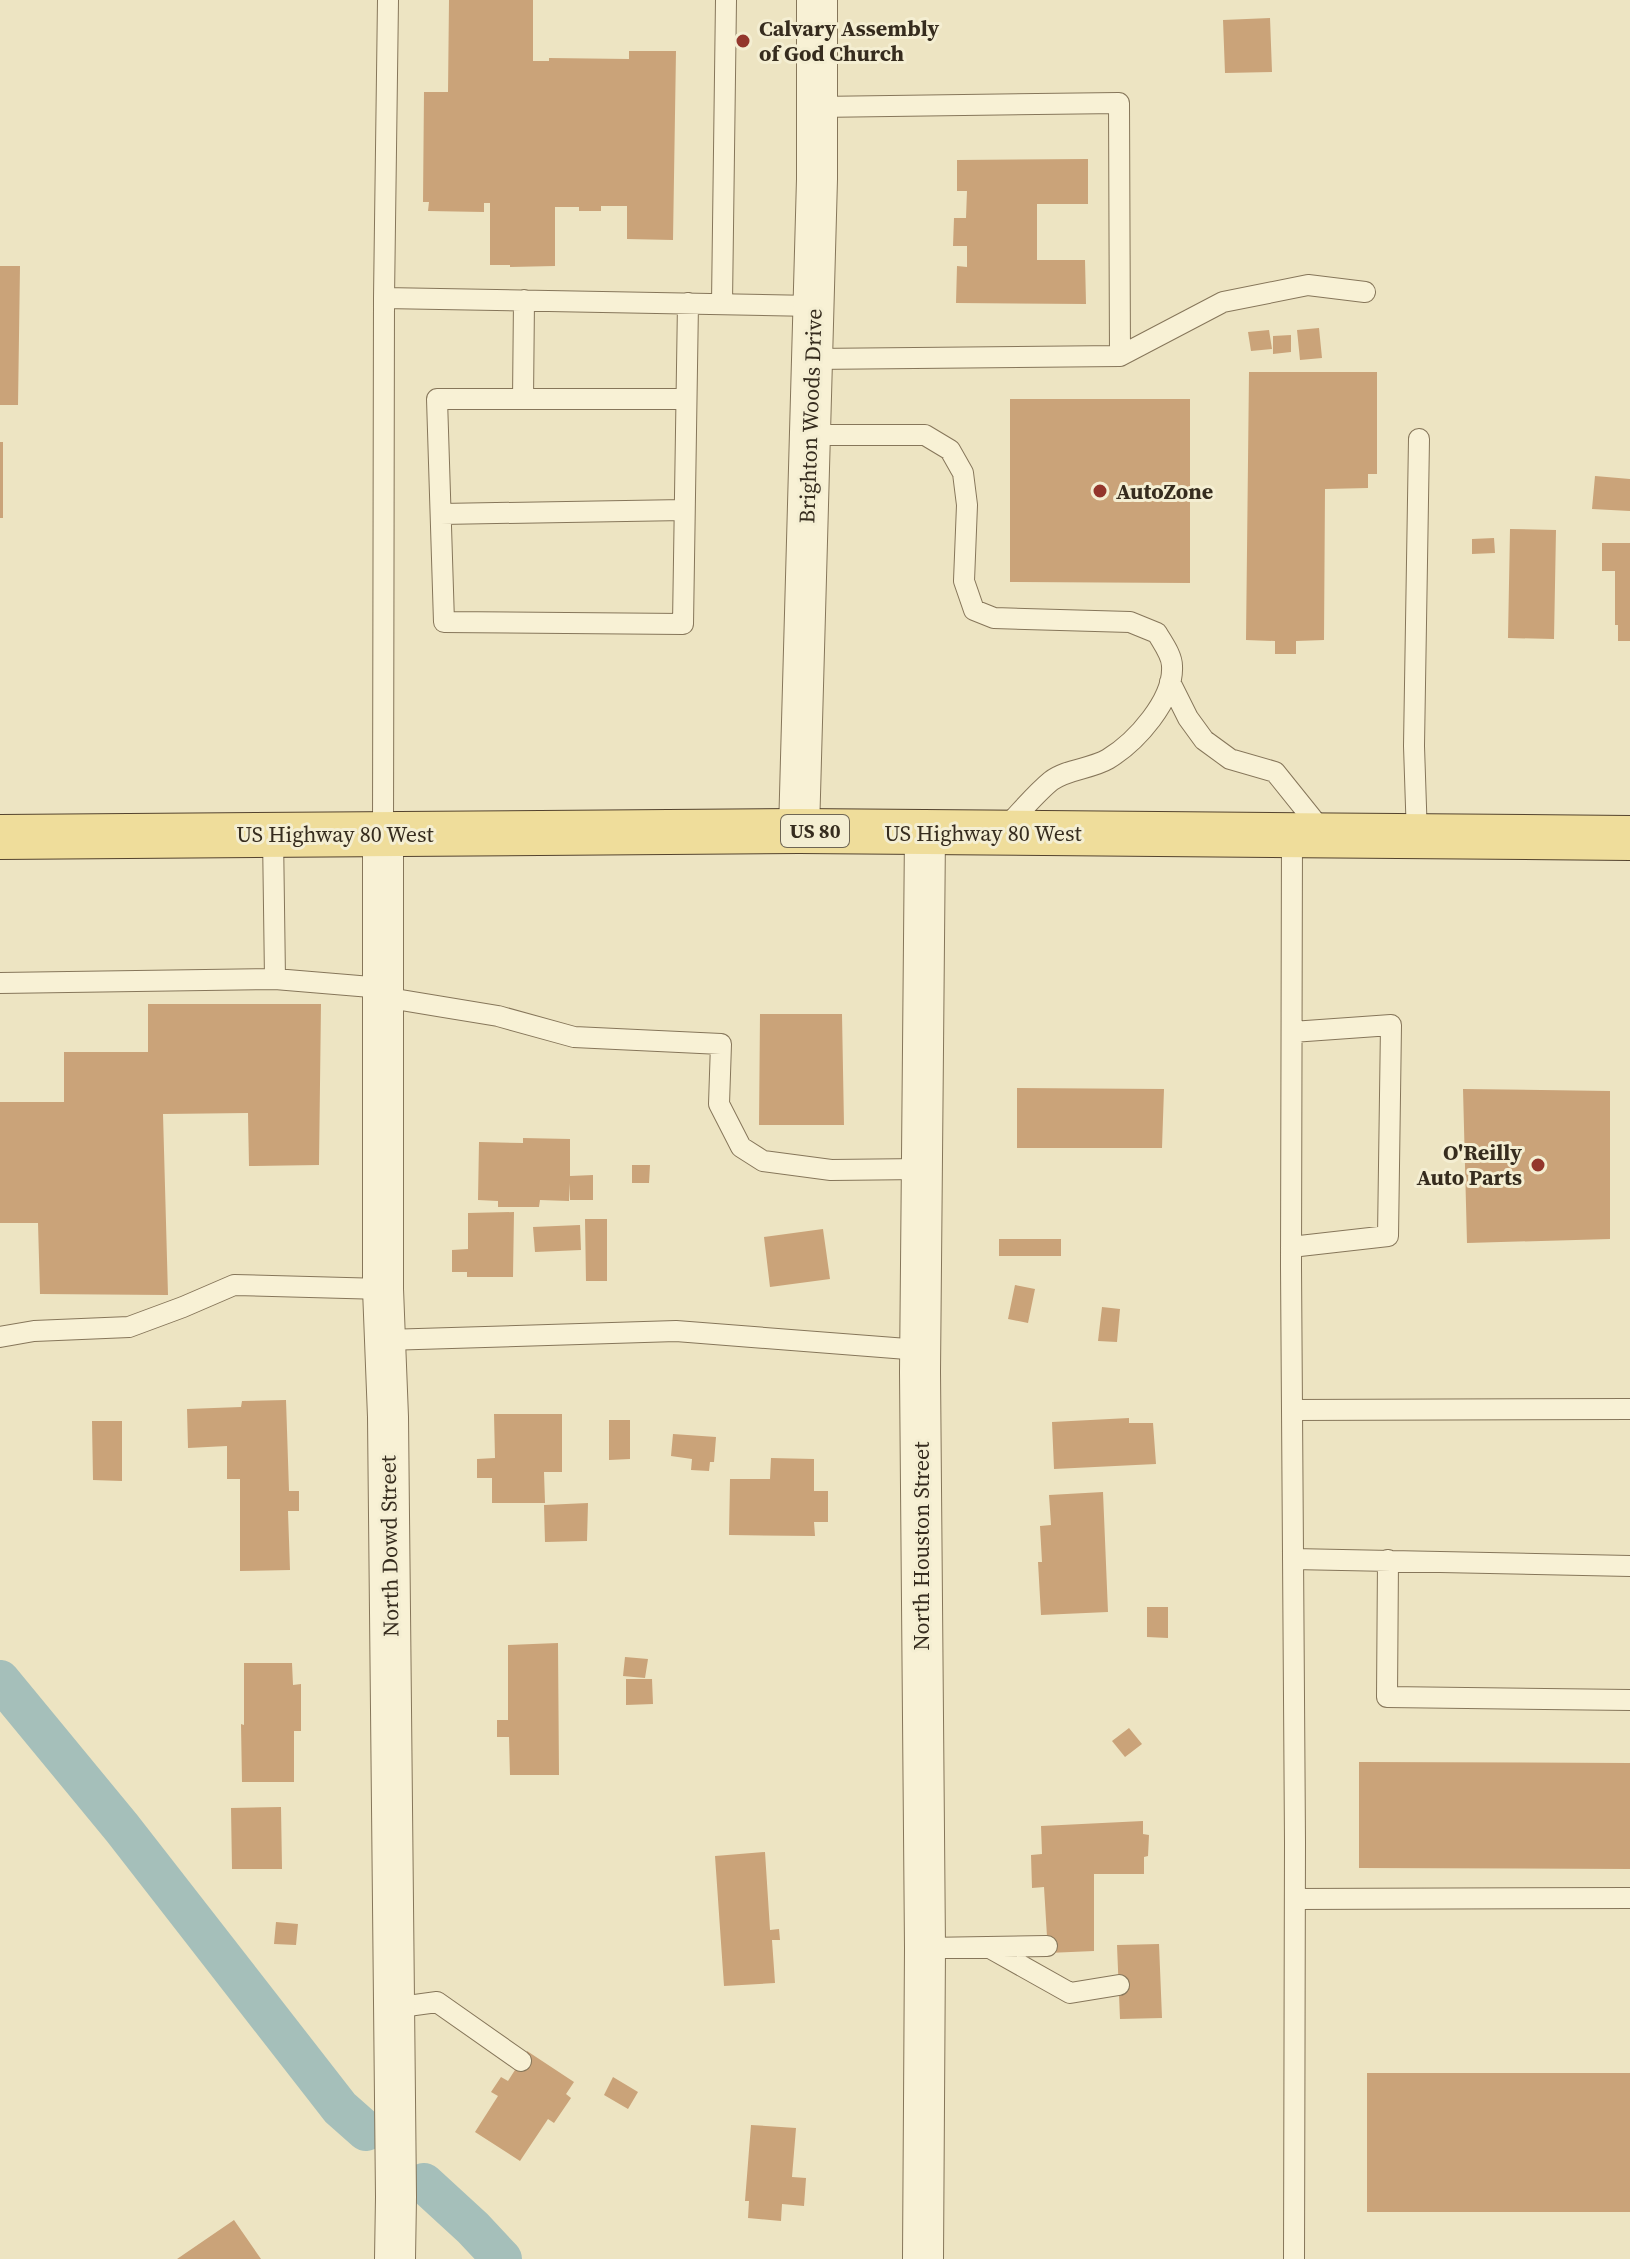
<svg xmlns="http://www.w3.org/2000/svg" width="1630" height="2259" viewBox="0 0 1630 2259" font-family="'Source Serif 4',serif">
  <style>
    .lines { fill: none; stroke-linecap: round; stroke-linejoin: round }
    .canal { stroke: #a5bfba; stroke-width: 40 }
    .building { fill: #caa379 }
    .lane-casing { stroke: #86765a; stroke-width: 22 }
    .street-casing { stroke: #86765a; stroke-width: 42 }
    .primary-casing { stroke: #54432e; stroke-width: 46 }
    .lane { stroke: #f8f1d5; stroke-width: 20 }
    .street { stroke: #f8f1d5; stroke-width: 40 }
    .primary { stroke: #efdd9b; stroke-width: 44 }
    .poi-dot { fill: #93362c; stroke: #f4eed2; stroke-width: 3 }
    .labels { text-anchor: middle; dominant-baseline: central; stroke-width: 6; stroke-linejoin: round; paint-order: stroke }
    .shield { fill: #f4eed2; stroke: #6f6654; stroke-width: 2 }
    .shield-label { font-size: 20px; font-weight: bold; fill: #362c1e }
    .poi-label { font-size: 22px; font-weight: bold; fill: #362c1e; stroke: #f4eed2; text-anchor: start }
    .street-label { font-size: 22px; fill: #362c1e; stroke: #f4eed2 }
  </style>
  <rect width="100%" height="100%" fill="#ede4c2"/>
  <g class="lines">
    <!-- canal -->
    <path class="canal" d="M0,1680L122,1828L340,2108L366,2131
      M424,2183L473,2228L502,2259"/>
  </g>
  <!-- building -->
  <path class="building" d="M449,0H533V61H549V58L629,59V51H676L673,240L627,239V206H601V211H579V207H555V266L510,267V265H490V203H484V212L428,211L429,202H423L424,92H448Z
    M1270,18L1272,72L1225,73L1223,20Z
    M1088,159V204H1037V260H1085L1086,304L956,303L957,266L967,267V246H953L954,218H966L967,191H957V160Z
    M0,266H20L18,405H0Z
    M1319,328L1322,358L1300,360L1297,330Z
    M1269,330L1272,349L1251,351L1248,332Z
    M1291,335V352L1273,354V336Z
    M1249,372H1377V474H1368V488L1325,489L1324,640L1296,641V654H1275V641L1246,640Z
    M1010,399H1190V583L1010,582Z
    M0,442H3V518H0Z
    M1595,476L1630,479V511L1592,509Z
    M1510,529L1556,530L1554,639L1508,638Z
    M1494,538L1495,553L1472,554V539Z
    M1602,543H1630V641H1618V625H1615V571H1602Z
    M148,1004H321L319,1165L249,1166L248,1113L163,1114L168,1295L40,1294L38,1223H0V1102H64V1052H148Z
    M760,1014H842L844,1125H759Z
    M1017,1088L1164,1089L1162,1148H1017Z
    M1463,1089L1610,1091V1239L1467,1243Z
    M523,1138L570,1139V1176L593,1175V1200H570L569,1183V1201L540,1200L539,1207H498V1201L478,1200L479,1142L523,1143Z
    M632,1165H650L649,1183H632Z
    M514,1212L513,1277H467V1272H452V1250L468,1249V1213Z
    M585,1219H607V1281H586Z
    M580,1225L581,1250L535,1252L533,1227Z
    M823,1229L830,1279L770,1287L764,1237Z
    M999,1239H1061V1256H999Z
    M1015,1285L1035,1289L1028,1323L1008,1319Z
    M1102,1307L1120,1309L1117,1342L1098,1341Z
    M286,1400L289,1491H299V1511H288L290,1570L240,1571V1479H227V1446L188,1448L187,1409L241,1407L242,1401Z
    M494,1414H562V1472H544L545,1503H492V1478H477V1459L495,1458Z
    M1129,1418V1423H1153L1156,1464L1054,1469L1052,1422Z
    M609,1420H630V1459L609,1460Z
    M92,1421H122V1481L93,1480Z
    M673,1434L716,1437L714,1462H710L709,1471L691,1470L692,1459L671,1456Z
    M771,1458L814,1459V1491H828V1522H814L815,1536L729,1535L730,1479H770Z
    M1103,1492L1108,1612L1041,1615L1038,1562H1042L1040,1526L1051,1525L1049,1495Z
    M588,1503L587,1541L545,1542L544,1505Z
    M1147,1607H1168V1638L1147,1637Z
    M558,1643L559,1775H510L509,1737H497V1720H508V1645Z
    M625,1657L648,1659L645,1678L623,1676Z
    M244,1663H292L293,1685L301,1684V1731H294V1782H242L241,1724L244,1725Z
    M626,1679H652L653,1704L626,1705Z
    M1129,1728L1142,1744L1125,1757L1112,1741Z
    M1359,1762L1630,1763V1869L1359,1868Z
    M281,1807L282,1869H232L231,1808Z
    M1143,1821V1834L1149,1835L1148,1856L1144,1857V1874H1094V1951L1048,1953L1044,1887L1032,1888L1031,1855L1042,1854L1041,1826Z
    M765,1852L770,1930L779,1929L780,1940H772L775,1983L724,1986L715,1856Z
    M276,1922L298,1924L296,1945L274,1944Z
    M1159,1944L1162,2018L1120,2019L1117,1945Z
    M527,2051L574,2082L566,2094L571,2098L554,2123L548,2119L520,2161L475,2132L498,2096L491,2092L501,2077L508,2081Z
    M1367,2073H1630V2212H1367Z
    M613,2077L638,2092L628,2109L604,2095Z
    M751,2125L796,2128L792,2177L806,2178L804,2206L782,2204L781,2221L748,2218L749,2201H745Z
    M234,2220L261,2259H177Z"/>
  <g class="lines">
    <defs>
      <path id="lane" d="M384,298L813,306
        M524,300L523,399H437L444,622L683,624L688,303
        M722,303L726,0
        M1120,356L1223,302L1308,285L1365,292
        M812,359L1120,356L1119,103L817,107
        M523,399H686
        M809,435H925L950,450L963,473L967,505L964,581L974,610L994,618L1130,622L1157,633C1162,642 1172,655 1172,666C1174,700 1136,742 1108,759C1091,769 1067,769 1051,781C1034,795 1019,814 1004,829
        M441,514L684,510
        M1170,682L1188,718L1204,740L1230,759L1275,772L1324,833
        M383,833L384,298L388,0
        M273,835L275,979L383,988
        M1292,836L1291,1267L1295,1842L1294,2259
        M1417,837L1414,746L1419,439
        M0,983L275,979
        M383,997L498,1016L574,1037L721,1044L719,1104L741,1147L763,1161L831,1170L921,1169
        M1291,1247L1388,1236L1391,1025L1292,1032
        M0,1337L34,1331L129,1327L183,1307L234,1285L383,1289
        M385,1340L676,1331L920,1350
        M1292,1410L1630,1409
        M1293,1559L1630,1566
        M1388,1560L1387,1697L1630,1700
        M1295,1899L1630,1898
        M988,1947L1070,1993L1119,1985
        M925,1948L1047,1946
        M393,2008L437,2002L521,2061"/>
      <path id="street" d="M799,831L817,179V0
        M383,833V1289L388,1417L396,2197L395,2259
        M923,2259L925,1948L920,1372L925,833"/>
      <path id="primary" d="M0,837L799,831L1630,838"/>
    </defs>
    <!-- lane casing -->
    <use href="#lane" class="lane-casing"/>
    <!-- street casing -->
    <use href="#street" class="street-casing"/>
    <!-- primary casing -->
    <use href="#primary" class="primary-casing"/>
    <!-- lane -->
    <use href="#lane" class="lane"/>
    <!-- street -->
    <use href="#street" class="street"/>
    <!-- primary -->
    <use href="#primary" class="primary"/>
  </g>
  <!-- markers -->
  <g class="poi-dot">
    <circle cx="743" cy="41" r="8"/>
    <circle cx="1100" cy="491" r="8"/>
    <circle cx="1538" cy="1165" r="8"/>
  </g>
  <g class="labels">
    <!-- shield labels -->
    <rect class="shield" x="781" y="815" width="68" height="32" rx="6"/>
    <g class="shield-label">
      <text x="815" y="831">US 80</text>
    </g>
    <!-- poi labels -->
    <g class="poi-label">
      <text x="759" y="28">Calvary Assembly<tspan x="759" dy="25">of God Church</tspan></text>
      <text x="1116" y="491">AutoZone</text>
      <text x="1522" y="1152" text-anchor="end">O'Reilly<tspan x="1522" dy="25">Auto Parts</tspan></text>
    </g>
    <!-- street labels -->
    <g class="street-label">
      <text transform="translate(810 416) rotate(-88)">Brighton Woods Drive</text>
      <text x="983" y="833">US Highway 80 West</text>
      <text x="335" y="834">US Highway 80 West</text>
      <text transform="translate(389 1546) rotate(-91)">North Dowd Street</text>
      <text transform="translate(921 1546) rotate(-90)">North Houston Street</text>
    </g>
  </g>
</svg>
